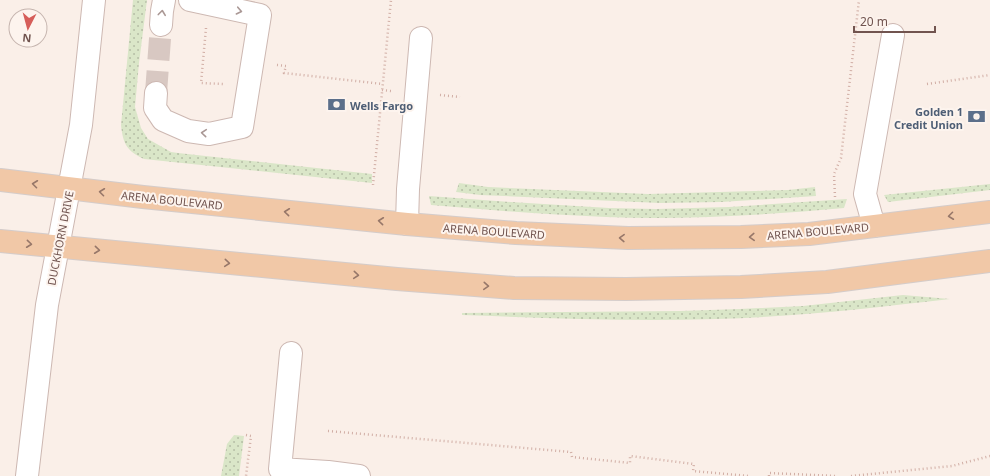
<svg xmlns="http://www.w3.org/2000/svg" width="990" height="476" viewBox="0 0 990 476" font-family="'Noto Sans',sans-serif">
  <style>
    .grass { fill: url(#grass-dots) }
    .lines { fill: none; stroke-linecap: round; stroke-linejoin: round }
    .minor-tunnel { stroke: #d8c8c2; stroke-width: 22; stroke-dasharray: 22 11; stroke-linecap: butt }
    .minor-casing { stroke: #cdb8b2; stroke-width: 24 }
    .major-casing { stroke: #d4ccca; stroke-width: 24 }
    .path { stroke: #d1aea5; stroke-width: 2.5; stroke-dasharray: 1 3; stroke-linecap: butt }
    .minor { stroke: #fff; stroke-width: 22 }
    .major { stroke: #f1c8a7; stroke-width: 22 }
    .oneway { stroke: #aa9895 }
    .oneway2 { stroke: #977769 }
    .labels { text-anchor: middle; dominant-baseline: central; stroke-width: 4; stroke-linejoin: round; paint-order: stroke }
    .service-label { font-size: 11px; font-weight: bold; fill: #4e5e75; stroke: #fdf4ee; text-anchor: start }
    .street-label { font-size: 11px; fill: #71544f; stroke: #fdf4ee }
  </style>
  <defs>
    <pattern id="grass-dots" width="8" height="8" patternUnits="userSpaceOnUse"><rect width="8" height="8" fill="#dae6c8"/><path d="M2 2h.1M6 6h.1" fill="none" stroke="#b5bda5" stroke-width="1.8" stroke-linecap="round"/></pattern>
  </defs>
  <rect width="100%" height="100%" fill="#faefe8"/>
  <!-- grass -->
  <path class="grass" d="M133,0H147L139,63L135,107L141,128L148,139L171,152L178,153L372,174V183L144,159C127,151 123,144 121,125Z
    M459,183L488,187L648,194L788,190L815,187L816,196L721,202L660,203L480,195L456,192Z
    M990,184V190L888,202L884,195Z
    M429,196L511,202L609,208L656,209L729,207L847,199L844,208C765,215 685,220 606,217C547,215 489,210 431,205Z
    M903,295L950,299C872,308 794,317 716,319C631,322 547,318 462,315V313L680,311L740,309L803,306Z
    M234,435L244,436L239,476H221L227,444Z"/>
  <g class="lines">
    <!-- minor-tunnel -->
    <path class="minor-tunnel" d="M156,93L161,25"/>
    <defs>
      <path id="minor" d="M161,25L162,11L164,0
        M156,93L155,108L163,120L188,131L209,134L242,127L260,15L190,0
        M407,224L408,189L421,38
        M874,226L865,194L893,35
        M291,353L280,469L328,472L359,476
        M27,476L47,305L81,125L94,0"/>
      <path id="major" d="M0,180L143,197L407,224L516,233L628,238L741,237L809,234L990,212
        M0,241L397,279L514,288L626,289L741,287L827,282L990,261"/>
    </defs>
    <!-- minor casing -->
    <use href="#minor" class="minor-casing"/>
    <!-- major casing -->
    <use href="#major" class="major-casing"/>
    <!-- path -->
    <path class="path" d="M206,28L201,83L223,84
      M277,65L286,66L284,73L383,84
      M927,84L990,75
      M382,90L391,91
      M440,95L460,97
      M373,185L391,0
      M835,197L834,174L841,158L859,0
      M328,431L571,452L572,457L630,463V456L694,464L693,471L749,476
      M246,435L251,436L246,476
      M769,476V473L836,476
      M851,476L952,466L990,456"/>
    <!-- minor -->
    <use href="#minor" class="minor"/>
    <!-- major -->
    <use href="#major" class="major"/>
  </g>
  <!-- one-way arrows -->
  <defs><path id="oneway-chevron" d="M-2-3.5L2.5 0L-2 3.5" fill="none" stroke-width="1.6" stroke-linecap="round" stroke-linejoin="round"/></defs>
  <g class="oneway">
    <use href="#oneway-chevron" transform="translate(239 11) rotate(12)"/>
    <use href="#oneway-chevron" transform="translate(162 13) rotate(-83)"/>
    <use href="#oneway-chevron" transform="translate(204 133) rotate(-175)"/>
  </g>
  <g class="oneway2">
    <use href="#oneway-chevron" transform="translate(35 184) rotate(-173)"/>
    <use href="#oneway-chevron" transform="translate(102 192) rotate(-173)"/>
    <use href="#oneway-chevron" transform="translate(287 212) rotate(-174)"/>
    <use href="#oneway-chevron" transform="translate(951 216) rotate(173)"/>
    <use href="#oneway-chevron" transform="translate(381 221) rotate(-174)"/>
    <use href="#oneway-chevron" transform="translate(752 237) rotate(177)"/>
    <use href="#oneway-chevron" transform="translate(622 238) rotate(-178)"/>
    <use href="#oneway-chevron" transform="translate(29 244) rotate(6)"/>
    <use href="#oneway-chevron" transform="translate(97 250) rotate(6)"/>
    <use href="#oneway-chevron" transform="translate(227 263) rotate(5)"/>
    <use href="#oneway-chevron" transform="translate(356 275) rotate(5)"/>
    <use href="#oneway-chevron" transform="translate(486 286) rotate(4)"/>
  </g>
  <!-- icons -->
  <defs>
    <symbol id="bank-bare" viewBox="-9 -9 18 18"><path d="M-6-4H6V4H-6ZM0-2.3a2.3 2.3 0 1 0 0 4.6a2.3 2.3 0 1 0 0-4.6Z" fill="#5c6f8a" stroke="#fdf4ee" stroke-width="2.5" paint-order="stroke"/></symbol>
  </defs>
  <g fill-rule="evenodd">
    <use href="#bank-bare" x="324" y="92" width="25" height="25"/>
    <use href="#bank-bare" x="964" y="104" width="25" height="25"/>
  </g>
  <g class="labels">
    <!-- service labels -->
    <g class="service-label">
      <text x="350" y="105">Wells Fargo</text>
      <text x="963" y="111" text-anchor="end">Golden 1<tspan x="963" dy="13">Credit Union</tspan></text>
    </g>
    <!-- street labels -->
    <g class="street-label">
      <text transform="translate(172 200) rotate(6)">ARENA BOULEVARD</text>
      <text transform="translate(494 231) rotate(4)">ARENA BOULEVARD</text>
      <text transform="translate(818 231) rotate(-5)">ARENA BOULEVARD</text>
      <text transform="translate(60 238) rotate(-79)">DUCKHORN DRIVE</text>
    </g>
  </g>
  <!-- north arrow -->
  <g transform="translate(28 28) rotate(186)"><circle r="19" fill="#fdf4ee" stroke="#c5b4ae"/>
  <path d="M0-3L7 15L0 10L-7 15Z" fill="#d65e5a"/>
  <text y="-6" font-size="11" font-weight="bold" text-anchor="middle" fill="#71544f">N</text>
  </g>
  <!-- scale -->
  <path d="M854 26v6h81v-6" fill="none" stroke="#71544f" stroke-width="2"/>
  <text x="860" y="26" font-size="12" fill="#71544f" stroke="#fdf4ee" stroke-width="3" paint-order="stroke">20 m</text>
</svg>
